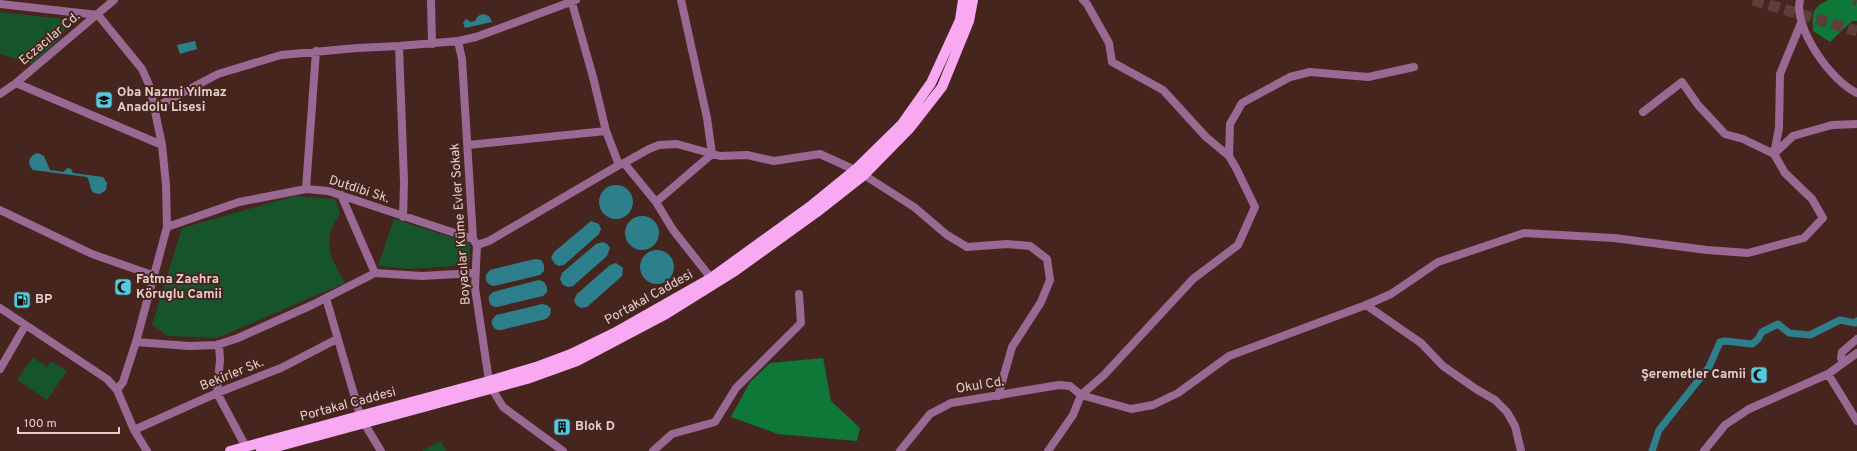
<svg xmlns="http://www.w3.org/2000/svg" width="1857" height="451" viewBox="0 0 1857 451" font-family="Overpass,sans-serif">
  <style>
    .green { fill: #16552b }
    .forest { fill: #0e7838 }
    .water { fill: #2d7f8c }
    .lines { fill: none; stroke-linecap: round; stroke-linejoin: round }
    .canal { stroke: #2d7f8c; stroke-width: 7 }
    .trunk-tunnel { stroke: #5e3e39; stroke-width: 11; stroke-dasharray: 11 5.5; stroke-linecap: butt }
    .minor { stroke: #996994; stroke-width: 8 }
    .primary { stroke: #f9a9f1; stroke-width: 10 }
    .labels { text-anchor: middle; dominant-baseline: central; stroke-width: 4; stroke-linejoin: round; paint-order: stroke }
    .street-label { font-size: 13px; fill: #e5ceca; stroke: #46251f }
    .poi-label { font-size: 13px; font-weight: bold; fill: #e5ceca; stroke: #46251f; text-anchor: start }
  </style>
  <rect width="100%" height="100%" fill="#46251f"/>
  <!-- green -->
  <path class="green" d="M0,12L64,19L67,25L61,38L32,64L0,54Z
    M295,196L335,199L340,213C322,241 329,256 345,283L217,338L168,336L152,325L182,228Z
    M394,219L470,243L469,265L409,269L378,266Z
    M33,357L47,367L51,361L67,371L47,400L17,380Z
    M441,441L446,451H422Z"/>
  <!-- forest -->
  <path class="forest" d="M1829,0H1857V21H1852L1830,42L1813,31C1812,15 1812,6 1829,0Z
    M823,358L831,401L860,428L857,441L778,434L731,417L750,382L770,363Z"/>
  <!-- water -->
  <path class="water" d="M483,14L489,16L492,22L465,28L463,23L466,19L471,22L475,21L478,16Z
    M195,41L197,49L180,54L177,45Z
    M38,153L44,156L50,170L63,172L68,168L71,169L73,173L103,177L107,183L106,190L100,194C88,194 92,185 87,177L33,170C26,163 29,155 38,153Z
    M599 202a17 17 0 1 1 34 0a17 17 0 1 1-34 0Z
    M625 233a17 17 0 1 1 34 0a17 17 0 1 1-34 0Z
    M591,221L599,224L601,229L599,234L564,265L559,266L555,264L551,258L554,252Z
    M603,242L607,244L610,248L607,256L573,286L568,287L563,285L560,279L562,273L596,244Z
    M640 267a17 17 0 1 1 34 0a17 17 0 1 1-34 0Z
    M535,259L541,260L544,265V271L540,275L494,286C488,285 485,281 486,275L490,270Z
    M616,263L623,268L622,276L587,307L581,308L576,305L574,300L577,294L610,265Z
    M539,280L544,282L547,287V292L543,296L497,307C491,307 488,303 489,296L493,292Z
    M542,304L547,305L551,309L550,315L546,319L501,330C495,331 491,326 492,320L496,315Z"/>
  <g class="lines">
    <!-- canal -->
    <path class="canal" d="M1652,451L1659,430L1709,367L1720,342L1725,341L1752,344L1758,339L1762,332L1778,324L1789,333L1810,335L1840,320L1855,323L1857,321"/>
    <!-- trunk-tunnel -->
    <path class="trunk-tunnel" d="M1753,0L1857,31
      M1854,0L1857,1"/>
    <!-- minor -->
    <path class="minor" d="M431,0L432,44
      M1800,0C1793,28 1832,82 1857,93
      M572,3L593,77L606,131L619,165L624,163L656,202L673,230L711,278
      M0,4L98,15L142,69L150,87L162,145L166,185L167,227L136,342L123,382L117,390
      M458,41L462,59L473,239L477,245L475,288L489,381
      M399,46L404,182L403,217
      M16,83L162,145
      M0,94L16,83L114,0
      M154,108L218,74L281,55L357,48L399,46L458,41L476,37L576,0
      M1643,112L1682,82L1698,105L1725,134L1743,139L1774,154L1779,128L1780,74L1801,23
      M468,145L606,131
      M1229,156L1230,124L1242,103L1290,77L1310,72L1368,77L1414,67
      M624,163L649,149L659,145L677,144L720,156L747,155L774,161L820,154L855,170
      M864,175L914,207L947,235L967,247L1007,244L1030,246L1047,259L1050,280L1041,302L1012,347L998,396
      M306,189L316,51
      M341,195L375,273
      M656,202L712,154L707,118L681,0
      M0,210L92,254L155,276
      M167,227L239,202L306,189L328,191L473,239
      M477,245L489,241L619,165
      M326,298L360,415
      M1366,305L1421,343L1443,366L1476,389L1495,400L1507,412L1515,426L1521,451
      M0,308L107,379L117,390L134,430L147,451
      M136,342L189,346L217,345L238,338L312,305L375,273L422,276L475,273
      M219,344L220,360L217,393L246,447
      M1843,363L1841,358L1842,352L1857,339
      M0,369L25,326
      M1828,374L1857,421
      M492,389L503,407L563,451
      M364,423L381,451
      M134,430L217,393L281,368L337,339
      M653,451L672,434L715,422L736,388L801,323L799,294
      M900,451L930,414L951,403L1059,385L1070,386L1081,395L1131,409L1153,405L1178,393L1229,356L1366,305L1391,294L1438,262L1524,233L1614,238L1707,250L1748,253L1804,238L1823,218L1812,199L1785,173L1774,154L1793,136L1832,125L1857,124
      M1048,451L1073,415L1081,395L1104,375L1193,279L1238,245L1255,207L1236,168L1229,156L1206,137L1163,90L1112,62L1109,43L1087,4L1083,0
      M1704,451L1725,425L1749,409L1828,374L1857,353"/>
    <!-- primary -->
    <path class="primary" d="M230,451L489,381L539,366L571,354L614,333L711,278L812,205L855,170L902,124L931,83L960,20L963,0
      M261,451L527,379L577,361L666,314L735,271L817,212L864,175L910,128L942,87L969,21L973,0"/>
  </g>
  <!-- icons -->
  <defs>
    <symbol id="school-square" viewBox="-11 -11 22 22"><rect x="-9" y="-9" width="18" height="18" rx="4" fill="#54cade" stroke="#46251f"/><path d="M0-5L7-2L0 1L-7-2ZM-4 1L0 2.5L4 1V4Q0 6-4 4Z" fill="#111"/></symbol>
    <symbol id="mosque-square" viewBox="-11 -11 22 22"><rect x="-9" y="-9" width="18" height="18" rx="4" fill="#54cade" stroke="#46251f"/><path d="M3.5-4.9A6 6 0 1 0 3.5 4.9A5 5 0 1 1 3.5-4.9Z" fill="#111"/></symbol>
    <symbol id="fuel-square" viewBox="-11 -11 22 22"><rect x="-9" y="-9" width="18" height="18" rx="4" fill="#54cade" stroke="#46251f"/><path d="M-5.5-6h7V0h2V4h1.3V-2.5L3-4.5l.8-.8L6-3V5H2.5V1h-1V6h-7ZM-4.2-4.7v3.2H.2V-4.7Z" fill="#111"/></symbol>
    <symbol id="building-square" viewBox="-11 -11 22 22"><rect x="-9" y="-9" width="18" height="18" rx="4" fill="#54cade" stroke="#46251f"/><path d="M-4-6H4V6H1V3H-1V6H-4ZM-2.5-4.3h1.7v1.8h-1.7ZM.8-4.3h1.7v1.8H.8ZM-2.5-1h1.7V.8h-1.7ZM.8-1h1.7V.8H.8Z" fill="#111"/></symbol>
  </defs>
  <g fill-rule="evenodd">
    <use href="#school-square" x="94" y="90" width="20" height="20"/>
    <use href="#mosque-square" x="113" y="277" width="20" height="20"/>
    <use href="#fuel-square" x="12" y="290" width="20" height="20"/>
    <use href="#mosque-square" x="1749" y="365" width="20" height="20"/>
    <use href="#building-square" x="552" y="417" width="20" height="20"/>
  </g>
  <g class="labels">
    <!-- street labels -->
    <g class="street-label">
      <text transform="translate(50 39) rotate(-40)">Eczacılar Cd.</text>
      <text transform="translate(359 190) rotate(18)">Dutdibi Sk.</text>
      <text transform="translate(461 224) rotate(-94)">Boyacılar Küme Evler Sokak</text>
      <text transform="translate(649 298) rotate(-29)">Portakal Caddesi</text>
      <text transform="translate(232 375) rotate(-22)">Bekirler Sk.</text>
      <text transform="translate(980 386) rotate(-9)">Okul Cd.</text>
      <text transform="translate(348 405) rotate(-15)">Portakal Caddesi</text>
    </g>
    <!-- poi labels -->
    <g class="poi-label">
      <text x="117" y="93">Oba Nazmi Yılmaz<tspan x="117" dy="15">Anadolu Lisesi</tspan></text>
      <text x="136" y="280">Fatma Zaehra<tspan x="136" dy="15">Köruglu Camii</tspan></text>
      <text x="35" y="300">BP</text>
      <text x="1746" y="375" text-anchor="end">Şeremetler Camii</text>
      <text x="575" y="427">Blok D</text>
    </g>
  </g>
  <!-- scale -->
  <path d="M18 427v6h101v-6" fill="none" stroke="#e5ceca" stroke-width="2"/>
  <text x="24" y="427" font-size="12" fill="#e5ceca" stroke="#46251f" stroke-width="3" paint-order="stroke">100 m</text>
</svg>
